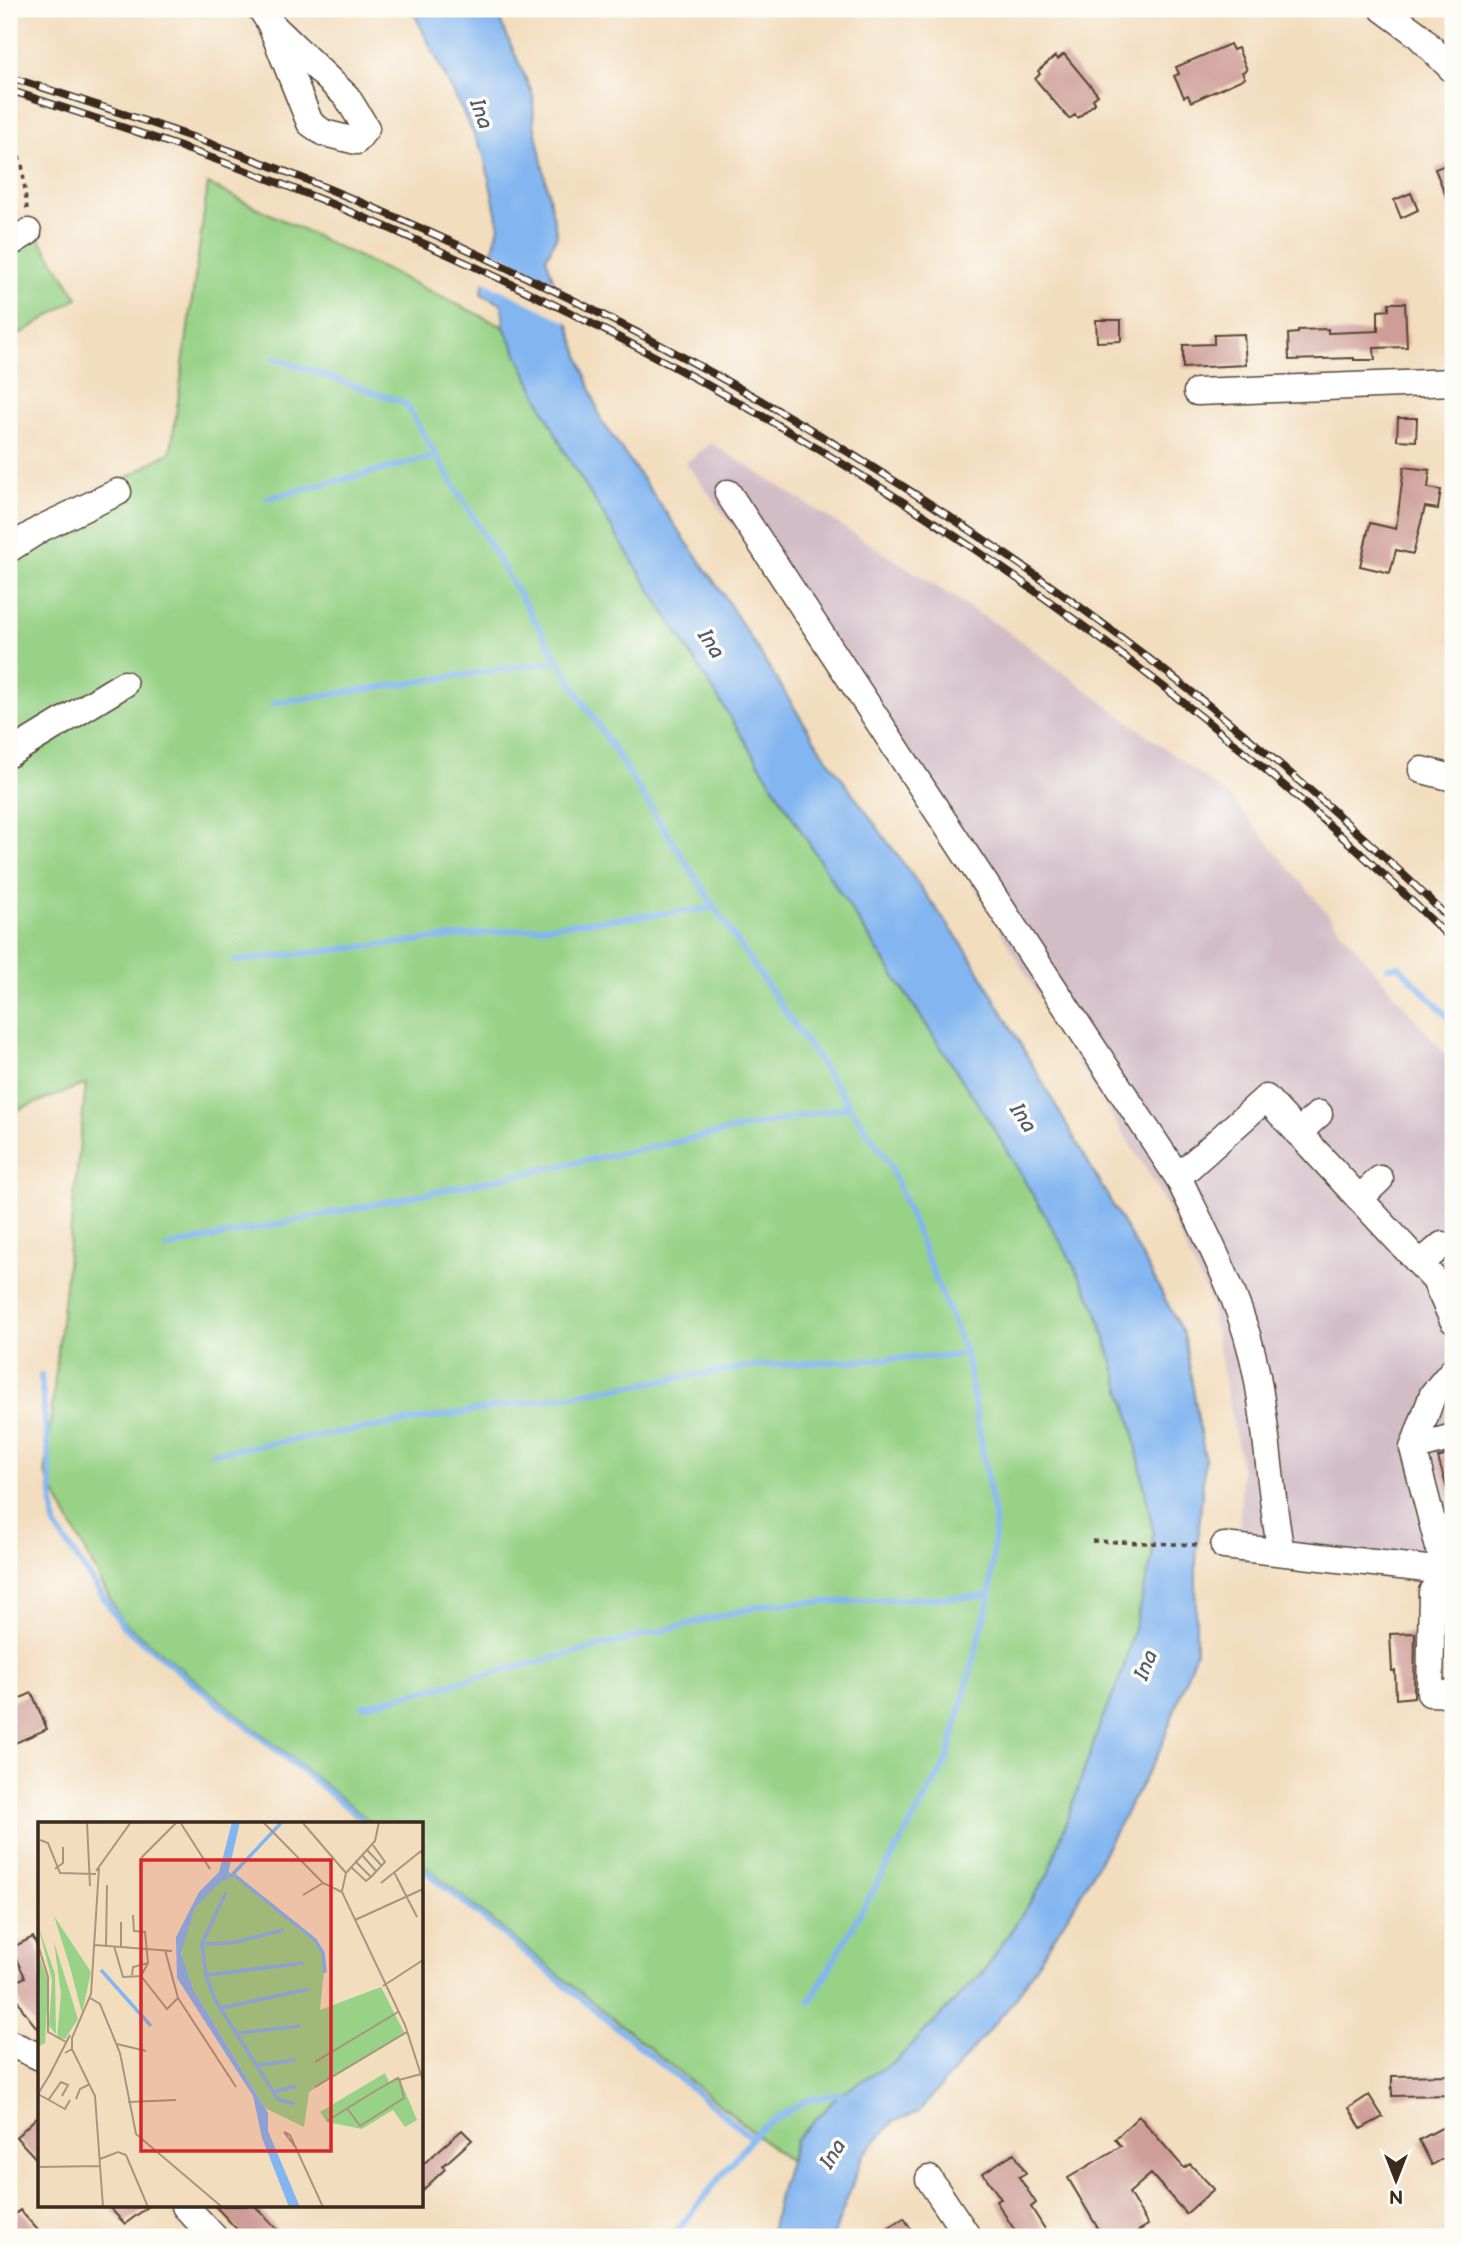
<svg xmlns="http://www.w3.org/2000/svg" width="1462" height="2246" viewBox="0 0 1462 2246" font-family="'Balsamiq Sans',sans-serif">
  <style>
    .industrial { fill: #d2bdc7 }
    .green { fill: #97d286; stroke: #697e52; stroke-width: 2 }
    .water { fill: #83b6f0; stroke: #5f7087; stroke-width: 2 }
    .pier { fill: #f2ddbe }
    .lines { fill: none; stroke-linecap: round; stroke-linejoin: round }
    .stream { stroke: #83b6f0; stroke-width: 6 }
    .building { fill: #cf9d97 }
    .minor-casing { stroke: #564536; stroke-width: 29 }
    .path { stroke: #564536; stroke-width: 3.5; stroke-dasharray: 5 5; stroke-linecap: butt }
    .minor { stroke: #fff; stroke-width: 26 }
    .rail-casing { stroke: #3b2a1e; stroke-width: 8 }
    .rail { stroke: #fdfcf7; stroke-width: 5; stroke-dasharray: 16; stroke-linecap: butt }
    .labels { text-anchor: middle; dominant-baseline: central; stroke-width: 7; stroke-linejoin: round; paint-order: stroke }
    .water-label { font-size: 21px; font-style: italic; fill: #545b68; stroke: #fdfcf7 }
    .inset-river { fill: none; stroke: #83b6f0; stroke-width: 3.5 }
    .inset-road { fill: none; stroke: #a9957e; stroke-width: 2 }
    .view { fill: #d62828; fill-opacity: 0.15; stroke: #d62828; stroke-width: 3.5 }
    .inset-edge { fill: none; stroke: #3b2a1e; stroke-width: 3.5 }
  </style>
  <rect width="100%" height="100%" fill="#fdfcf7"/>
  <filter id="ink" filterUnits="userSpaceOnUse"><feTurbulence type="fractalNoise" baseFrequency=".0143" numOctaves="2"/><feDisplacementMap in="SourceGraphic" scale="14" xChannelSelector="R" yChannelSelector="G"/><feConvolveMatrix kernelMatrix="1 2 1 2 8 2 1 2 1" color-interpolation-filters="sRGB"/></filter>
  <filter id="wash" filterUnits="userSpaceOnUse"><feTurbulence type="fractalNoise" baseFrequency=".00686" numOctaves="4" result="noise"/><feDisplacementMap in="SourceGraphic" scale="28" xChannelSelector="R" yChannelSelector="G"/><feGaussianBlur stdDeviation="1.57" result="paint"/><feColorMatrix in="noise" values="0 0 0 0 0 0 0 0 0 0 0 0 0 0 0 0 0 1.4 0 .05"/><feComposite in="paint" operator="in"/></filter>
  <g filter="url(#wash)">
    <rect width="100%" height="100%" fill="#f2ddbe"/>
    <!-- industrial -->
    <path class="industrial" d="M711,443L1010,633L1230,797L1453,1064V1576L1238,1560L1242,1470L1209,1298L1155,1183L1081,1068L953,850L792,604L686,463Z"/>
    <!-- green -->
    <path class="green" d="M208,184L504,327L565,453L837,888L994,1129L1066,1251L1095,1306L1132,1424L1153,1531L1152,1560L1122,1674L1102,1719L1048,1875L985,1970L897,2060L840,2094L796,2139L789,2161L422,1864V1824H373L121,1620L45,1474L86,1084L9,1113V549L171,451Z
      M9,221L30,225L78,298L9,341Z"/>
    <!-- water -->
    <path class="water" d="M412,9H495L533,95L534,124L557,235L546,258L601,420L723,594L819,747L969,954L1147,1265L1184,1335L1205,1460L1196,1561V1651L1160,1750L1077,1901L1014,2001L919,2112L894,2121L863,2155L833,2237H770L780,2191L796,2139L840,2094L897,2060L985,1970L1048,1875L1102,1719L1122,1674L1152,1560L1153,1531L1132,1424L1095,1306L1066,1251L991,1124L837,888L565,453L504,327L502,304L481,294L499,227L484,155Z"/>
    <!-- pier -->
    <path class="pier" d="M489,249L557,283L571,324L483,281Z"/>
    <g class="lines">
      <!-- stream -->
      <path class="stream" d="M274,358L405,403L584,703L728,928L889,1163L966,1355L995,1523L990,1596L947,1760L810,2002
        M268,498L437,456
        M273,703L559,661
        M234,961L714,908
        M1388,967L1399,966L1453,1022
        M167,1247L850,1106
        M41,1376L55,1526L123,1626L368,1824
        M212,1453L753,1366L966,1355
        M363,1706L768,1604L990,1596
        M422,1868L752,2138
        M672,2237L759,2129L807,2100L840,2094"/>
    </g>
    <g id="blocks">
      <!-- building -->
      <path class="building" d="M1230,44L1233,50L1238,48L1247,70L1242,72L1245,78L1191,102L1188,95L1184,97L1174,76L1179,74L1176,67Z
        M1064,54L1098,95L1093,99L1095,103L1078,118L1075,115L1069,119L1035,79L1040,74L1038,71L1055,56L1058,59Z
        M1453,162V211H1452L1435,169Z
        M1411,193L1418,210L1401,218L1394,200Z
        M1389,303H1405L1407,347L1374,348L1375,360H1354V358L1289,360L1288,334L1298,333V330L1328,329V333L1378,331V311L1389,310Z
        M1096,320H1121V341L1097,342Z
        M1244,334L1246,365L1183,368V345L1214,344V335Z
        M1398,418H1417L1416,441L1397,440Z
        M1404,467L1430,470L1428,488L1441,490L1438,509L1425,507L1413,554L1396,550L1390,573L1360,566L1370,523L1396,529Z
        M1453,1453V1496H1449L1438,1458Z
        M1415,1633L1414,1697L1396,1699L1395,1671H1392L1390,1634Z
        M32,1693L47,1729L13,1744L9,1734V1703Z
        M33,1937L40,1953V2032L23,2010L10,1985L25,1977L11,1948Z
        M1453,2075V2095L1392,2096V2076Z
        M1369,2095L1383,2117L1361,2129L1349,2108Z
        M40,2114V2163L16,2137Z
        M1139,2116L1184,2168L1190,2164L1214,2189L1186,2214L1151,2174L1129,2193L1148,2225L1128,2237H1103L1068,2178L1121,2146L1115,2139Z
        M1453,2122V2153L1432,2165L1419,2140Z
        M462,2130L472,2140L443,2166L445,2169L422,2191V2165Z
        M1014,2153L1026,2173L1019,2177L1036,2203L1031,2207L1050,2237H1019L996,2201L1001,2199L983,2173Z
        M108,2206H149L125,2224Z
        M215,2206H255L278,2230L269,2237H244Z
        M20,2210L44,2237H9V2220Z
        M904,2218L916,2237H873Z"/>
    </g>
  </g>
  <g filter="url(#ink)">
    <use href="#blocks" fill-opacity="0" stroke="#564536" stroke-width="2"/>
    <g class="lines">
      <defs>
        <path id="minor" d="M261,9L270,23L310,123L324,133L356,141L366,128L347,97L270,23
          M1383,9L1417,34L1453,70
          M9,244L28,232
          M1197,392L1453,382
          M728,493L1178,1177
          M9,549L42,528L118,492
          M9,754L124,684
          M1422,770L1453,778
          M1298,1133L1319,1114
          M1359,1199L1380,1179
          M1420,1264L1442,1245
          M1453,1370L1433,1394L1413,1448L1445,1571L1432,1592L1430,1693L1453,1694
          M1413,1448L1453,1437
          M1224,1546L1453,1572
          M1281,1552C1270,1494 1268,1434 1257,1376C1244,1305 1209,1242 1178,1177L1266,1098L1435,1280L1453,1320
          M9,2043L40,2057
          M929,2179L968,2237
          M185,2206L214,2237"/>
      </defs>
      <!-- minor casing -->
      <use href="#minor" class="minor-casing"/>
      <!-- path -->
      <path class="path" d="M9,138L22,163L27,209
        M1092,1541L1202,1545"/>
      <!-- minor -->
      <use href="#minor" class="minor"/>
      <defs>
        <path id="rail" d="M9,77C117,111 225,146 329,189C748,362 1128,605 1453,922
          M9,90C114,124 219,158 322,200C744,373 1128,621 1453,941"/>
      </defs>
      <!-- rail casing -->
      <use href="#rail" class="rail-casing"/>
      <!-- rail -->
      <use href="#rail" class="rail"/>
    </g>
  </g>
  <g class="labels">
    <!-- water labels -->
    <g class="water-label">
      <text transform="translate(481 114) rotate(70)">Ina</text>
      <text transform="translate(711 644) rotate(57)">Ina</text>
      <text transform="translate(1023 1118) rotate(57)">Ina</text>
      <text transform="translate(1146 1665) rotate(-68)">Ina</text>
      <text transform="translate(833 2154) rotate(-59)">Ina</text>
    </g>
  </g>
  <!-- overview -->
  <g transform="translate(38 1822)">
    <rect width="385" height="385" fill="#f2ddbe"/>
    <path d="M190,49L277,119L287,138L282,188L343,165L367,212L271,270L266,305L227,286L155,167L146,144L143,127L157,86ZM16,94L53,150L44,191L32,145ZM0,103L17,152L18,212L11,204L14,158ZM16,120L40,197L27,217L19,216L23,172ZM0,130L9,156V185L7,221L0,225ZM347,251L351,260L361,255L379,298L367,305L355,288L324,307L289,300L282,290Z" fill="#97d286"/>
    <path d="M194,0H202L190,52L157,86L143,131L155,167L230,291V309L262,385H251L224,316L215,274L139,156L138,115L161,70L181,50Z" fill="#83b6f0"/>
    <path class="inset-river" d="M195,52L277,118L285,131L287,151M184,58L194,53L244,0M188,70L164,122L168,153L177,178L240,277L257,282M164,122L193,121L246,108M63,148L113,204M169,153L265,141M183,186L271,167M201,211L262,204M220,243L257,238M236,270L258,264"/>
    <path class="inset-road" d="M49,0L52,64M142,0L172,47M225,0L285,61L304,70L367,203L385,259M264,0L308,51M2,18L10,21L22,51L58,52M329,28L344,44M324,33L338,49M103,36L139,0M317,39L333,55M313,45L328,59L333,55L347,40L335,23M17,47L25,41V25M58,49L93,0M356,50L379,95M343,61L383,29L385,33M304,69L308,51L337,19L341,0M265,73L285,61M317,98L385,67M83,100V124M0,123L10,155V210L28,220M57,123L134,129M68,124L69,63M76,124L85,155L103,154L110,141L107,110L96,109L95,93M94,153L95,145L110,141M103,154L129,187L140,176L127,128M345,164L385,138M52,176L62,182L82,231L98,312L184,385M140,176L198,265M79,222L108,229M34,227L57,274L65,385M27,231L34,227V216L53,172L61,46M277,240L360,190M12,252L32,213M361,258L383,252M277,265L369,210M0,272L27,287L32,278M0,272L14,249M11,277L23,260L30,263L24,274M38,277L42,267L52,262M90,280L138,278M289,299L337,269L360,256L362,260L366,276L322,304L309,286M258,326L246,310L252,313L285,385M62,337L80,330L88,333L110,385M0,345L62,344"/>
    <path class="view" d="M103,38H293V329H103Z"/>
    <rect width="385" height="385" class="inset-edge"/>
  </g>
  <!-- margin -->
  <rect width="1462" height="2246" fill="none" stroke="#fdfcf7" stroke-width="35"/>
  <!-- north arrow -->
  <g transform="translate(1396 2180) rotate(180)" stroke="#fdfcf7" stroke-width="5" paint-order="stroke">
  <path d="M0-5L12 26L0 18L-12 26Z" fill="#3b2a1e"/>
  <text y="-10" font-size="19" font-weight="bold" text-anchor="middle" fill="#3b2a1e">N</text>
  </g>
</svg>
